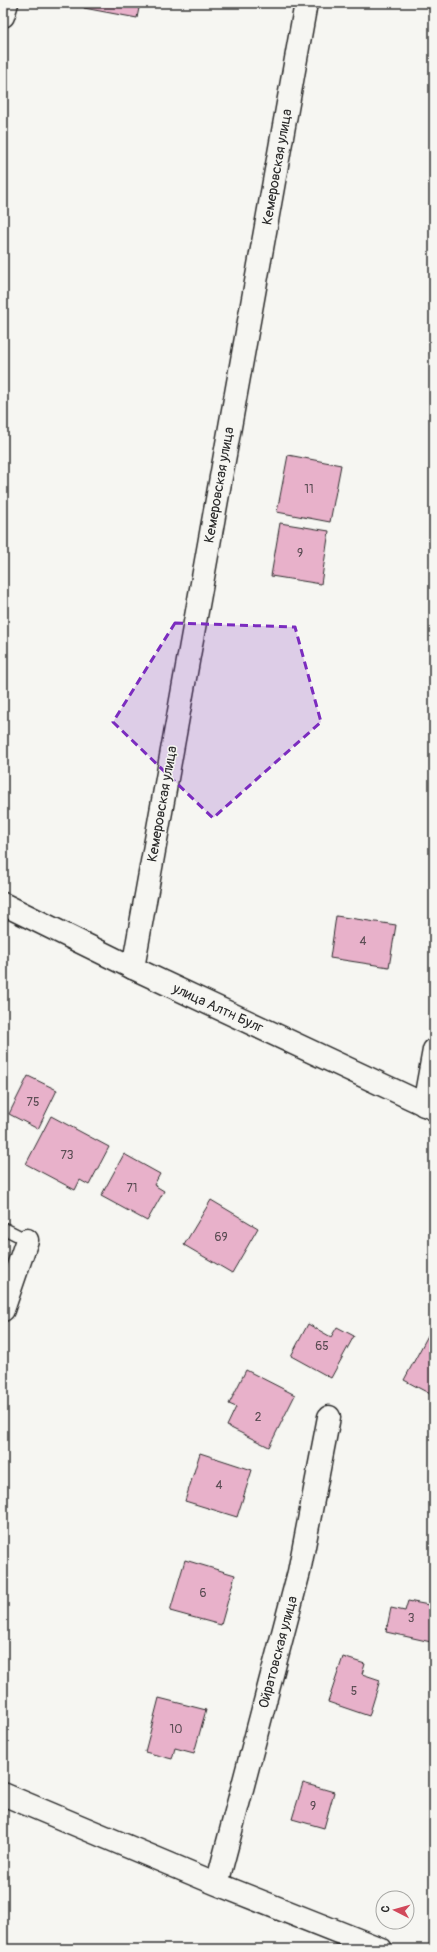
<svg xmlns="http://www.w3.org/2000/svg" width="437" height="1952" viewBox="0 0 437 1952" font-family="Pangolin,sans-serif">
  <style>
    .building { fill: #e8b1ca; stroke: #2b2b2b }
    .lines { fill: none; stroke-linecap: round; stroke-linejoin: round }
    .lane-casing { stroke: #2b2b2b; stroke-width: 14 }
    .street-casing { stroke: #2b2b2b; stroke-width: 25 }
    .secondary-casing { stroke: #2b2b2b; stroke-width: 25 }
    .lane { stroke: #f6f6f2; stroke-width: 11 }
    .street { stroke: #f6f6f2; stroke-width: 22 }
    .secondary { stroke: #f6f6f2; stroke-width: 22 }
    .marked { fill: #7b2cbf; fill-opacity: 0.2; stroke: #7b2cbf; stroke-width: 3; stroke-dasharray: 8 5; stroke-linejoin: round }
    .labels { text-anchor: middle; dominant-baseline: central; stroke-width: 3; stroke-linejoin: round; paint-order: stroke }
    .number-label { font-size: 12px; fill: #5a4c53 }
    .street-label { font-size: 14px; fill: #2b2b2b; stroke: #f6f6f2 }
  </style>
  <rect width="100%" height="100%" fill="#f6f6f2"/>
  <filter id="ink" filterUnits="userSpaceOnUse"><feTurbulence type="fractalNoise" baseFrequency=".025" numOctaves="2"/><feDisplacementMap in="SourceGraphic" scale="8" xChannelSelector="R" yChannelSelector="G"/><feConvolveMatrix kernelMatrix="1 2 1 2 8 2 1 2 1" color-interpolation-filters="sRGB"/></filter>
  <g filter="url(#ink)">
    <!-- building -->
    <path class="building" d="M84,3H140L137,18L84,8Z
      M288,455L341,465L330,522L277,512Z
      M280,523L329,531L321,584L271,576Z
      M336,916L396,925L389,967L330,958Z
      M28,1076L57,1090L38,1129L9,1114Z
      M51,1116L109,1147L89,1185L80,1180L75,1190L26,1164Z
      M124,1154L160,1174L154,1185L164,1191L147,1221L101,1196Z
      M211,1200L258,1228L232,1273L184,1245Z
      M308,1324L331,1337L337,1327L354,1336L331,1378L291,1356Z
      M432,1328L434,1330V1396L404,1380Z
      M246,1370L295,1395L269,1447L227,1426L236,1407L229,1404Z
      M200,1453L252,1470L237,1517L185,1501Z
      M185,1560L235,1575L221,1625L170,1611Z
      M408,1601L434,1606V1626L431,1642L386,1632L391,1608L405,1611Z
      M343,1657L365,1664L362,1674L380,1680L369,1716L328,1702Z
      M159,1698L206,1710L194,1753L175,1748L172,1759L145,1752Z
      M303,1783L334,1792L324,1828L292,1819Z"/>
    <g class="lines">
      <defs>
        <path id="lane" d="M3,1228L27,1240"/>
        <path id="street" d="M3,16L7,3
          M133,968L306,3
          M424,1105L434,1050
          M3,1310L27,1240
          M3,1794L217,1884L381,1949
          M217,1884L299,1572L329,1417"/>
        <path id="secondary" d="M3,904L133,968L434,1109"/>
      </defs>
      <!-- lane casing -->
      <use href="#lane" class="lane-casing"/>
      <!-- street casing -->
      <use href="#street" class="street-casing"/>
      <!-- secondary casing -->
      <use href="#secondary" class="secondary-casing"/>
      <!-- lane -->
      <use href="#lane" class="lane"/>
      <!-- street -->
      <use href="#street" class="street"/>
      <!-- secondary -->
      <use href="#secondary" class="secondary"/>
    </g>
  </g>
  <!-- marked area -->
  <path class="marked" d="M175,623L295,627L321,722L213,818L113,722Z"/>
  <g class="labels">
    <!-- number labels -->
    <g class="number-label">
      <text x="309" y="489">11</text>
      <text x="300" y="553">9</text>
      <text x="363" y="941">4</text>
      <text x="33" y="1102">75</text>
      <text x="67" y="1155">73</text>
      <text x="132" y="1188">71</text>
      <text x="221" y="1237">69</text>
      <text x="322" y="1346">65</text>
      <text x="258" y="1417">2</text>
      <text x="219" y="1485">4</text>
      <text x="203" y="1593">6</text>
      <text x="411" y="1618">3</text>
      <text x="354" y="1691">5</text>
      <text x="176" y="1729">10</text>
      <text x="313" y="1806">9</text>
    </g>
    <!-- street labels -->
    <g class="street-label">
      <text transform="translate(277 167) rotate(-80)">Кемеровская улица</text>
      <text transform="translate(219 485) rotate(-80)">Кемеровская улица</text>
      <text transform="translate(162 804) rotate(-80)">Кемеровская улица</text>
      <text transform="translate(218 1008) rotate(25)">улица Алтн Булг</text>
      <text transform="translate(278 1652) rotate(-75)">Ойратовская улица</text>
    </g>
  </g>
  <!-- margin -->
  <rect width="437" height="1952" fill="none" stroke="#f6f6f2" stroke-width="16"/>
  <rect x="8" y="8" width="421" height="1936" fill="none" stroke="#2b2b2b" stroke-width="1.5" filter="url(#ink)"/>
  <!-- north arrow -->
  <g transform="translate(395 1910) rotate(276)"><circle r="19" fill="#f6f6f2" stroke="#a5a5a2"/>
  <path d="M0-3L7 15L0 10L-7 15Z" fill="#d1495b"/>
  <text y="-6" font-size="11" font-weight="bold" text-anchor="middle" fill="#2b2b2b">С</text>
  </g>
</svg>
